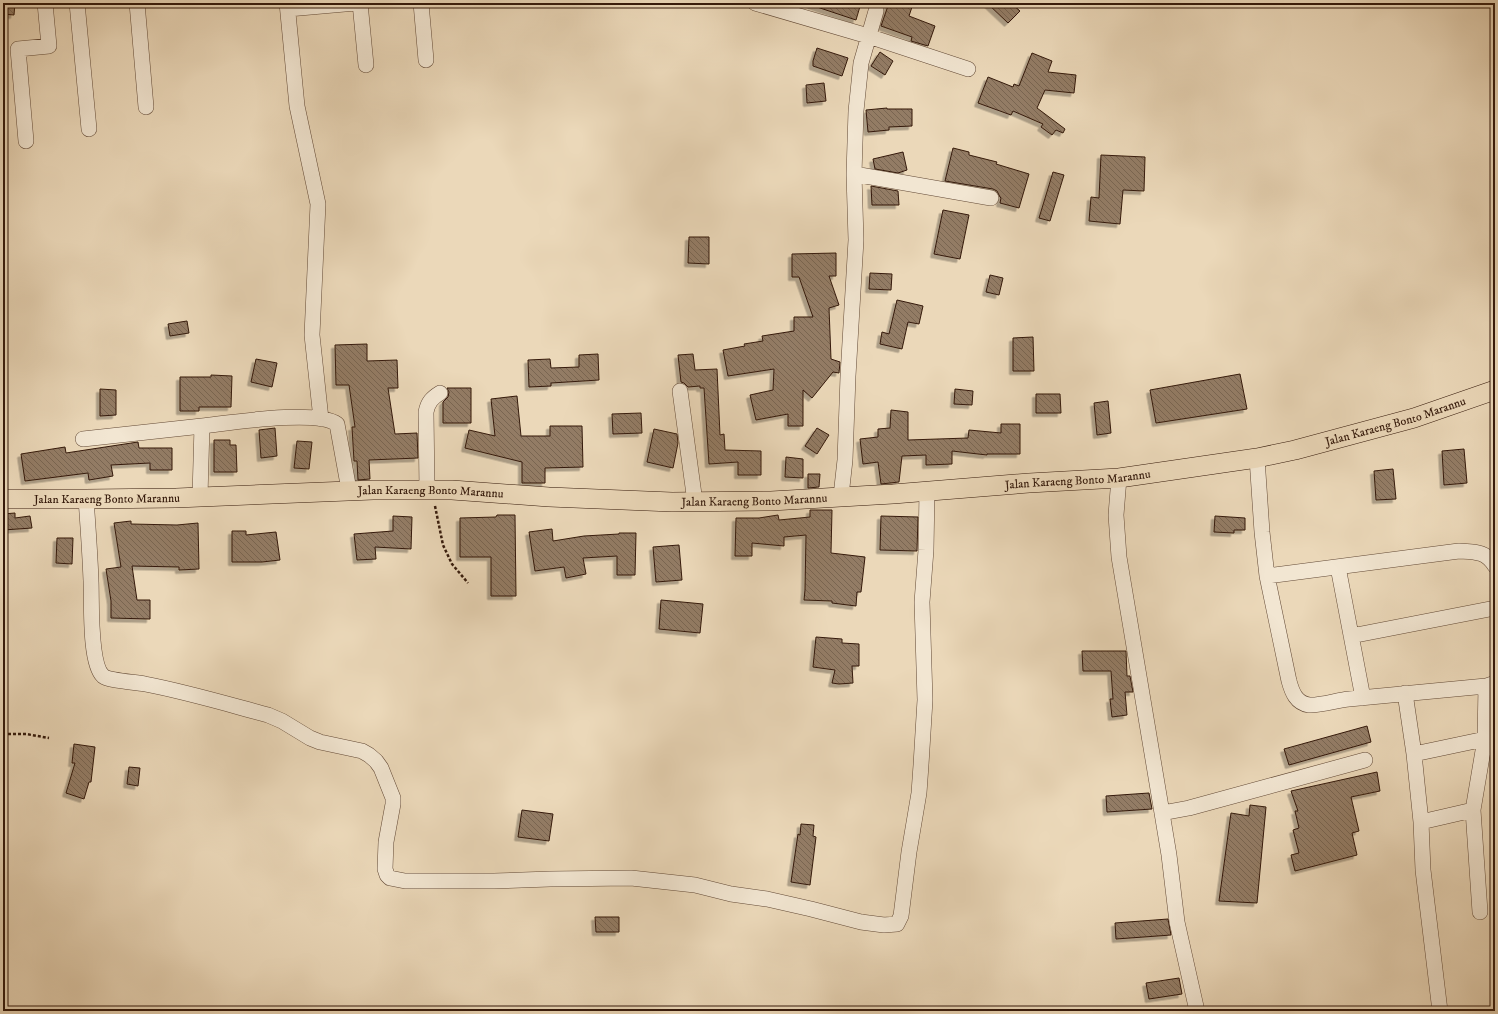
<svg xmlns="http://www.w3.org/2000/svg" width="1498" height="1014" viewBox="0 0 1498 1014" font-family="'IM FELL DW Pica',serif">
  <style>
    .building { fill: url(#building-back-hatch); stroke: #34190b; filter: url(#shadow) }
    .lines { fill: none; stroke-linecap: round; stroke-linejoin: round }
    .minor-casing { stroke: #624936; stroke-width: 16 }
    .major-casing { stroke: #34190b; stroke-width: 20 }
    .path { stroke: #34190b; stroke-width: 2.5; stroke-dasharray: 3 2; stroke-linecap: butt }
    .minor { stroke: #f2e6d2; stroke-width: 15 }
    .major { stroke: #ebd8b9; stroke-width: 19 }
    .labels { text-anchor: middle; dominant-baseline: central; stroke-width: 3; stroke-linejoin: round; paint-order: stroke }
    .street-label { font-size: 12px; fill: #34190b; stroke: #f2e6d2 }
  </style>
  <defs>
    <pattern id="building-back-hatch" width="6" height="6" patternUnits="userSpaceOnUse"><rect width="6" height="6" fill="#937c65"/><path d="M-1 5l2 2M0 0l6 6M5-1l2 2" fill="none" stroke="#796551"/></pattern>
    <filter id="shadow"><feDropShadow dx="-3.5" dy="3.5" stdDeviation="0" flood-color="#0004"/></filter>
  </defs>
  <rect width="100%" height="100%" fill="#ebd8b9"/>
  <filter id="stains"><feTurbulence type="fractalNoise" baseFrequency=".005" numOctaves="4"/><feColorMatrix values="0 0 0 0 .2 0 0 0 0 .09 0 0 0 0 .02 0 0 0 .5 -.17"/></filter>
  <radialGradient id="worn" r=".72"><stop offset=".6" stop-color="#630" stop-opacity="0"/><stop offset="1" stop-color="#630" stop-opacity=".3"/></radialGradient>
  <!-- building -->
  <path class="building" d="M3,3H15L14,15L3,14Z
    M811,3H861L856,20L811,5Z
    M889,3H902L912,7L909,16L935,26L928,46L911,41L912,37L881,26Z
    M987,3H1011L1020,11L1008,23Z
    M817,48L848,58L842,76L813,66V61Z
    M880,52L893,61L885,75L871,66Z
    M1032,53L1052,61L1048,72L1076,75L1074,93L1045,90L1037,108L1065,129L1063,133L1056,130L1052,135L1041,127L1043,124L1013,111L1011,115L978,103L988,77L1013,87L1014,84L1019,86Z
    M824,83L826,101L807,103L806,85Z
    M887,108V109H912V126L889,127V130L868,132L866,110Z
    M953,148L969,152V155L997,162L996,164L1029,174L1019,208L1000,203L1001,198L1000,197L997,191L993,189L945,181Z
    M903,152L907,170L898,173L875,169L873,159Z
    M1101,155L1145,157L1144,191L1123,190L1120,224L1089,221L1091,197L1099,198Z
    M1053,172L1064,175L1050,221L1039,218Z
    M871,186L898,191L899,205H872Z
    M943,210L969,215L960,259L934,254Z
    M689,237H709V264L688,263Z
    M836,253V276H829L839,305L829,308L831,359L840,362L839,373L833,372L812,398L803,390V426H788V414L756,420L750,395L773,390L774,369L728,376L723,350L745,346L744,344L763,341L762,336L794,331V317H813L799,277H792V254Z
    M870,273L892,274L891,290L869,289Z
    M990,275L1003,278L999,295L986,292Z
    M897,300L923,306L919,324L908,322L902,349L880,344L882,332L889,334Z
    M187,321L189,333L170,336L168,324Z
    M1033,337L1034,371H1013V338Z
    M367,344V361L397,360L398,388H388L395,434L417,433L418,458L369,460L370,479L358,480L357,461H354L352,427H355L349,385H336L335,345Z
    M598,354L599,380L551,383V386L529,387L528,360L550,359L551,368L579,367V355Z
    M693,354L695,370L717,369L720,435L724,434L725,450L761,451V475H738V462L709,464L704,388H700V386L688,387L684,383L681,382L678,355Z
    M256,359L277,363L272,387L251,382Z
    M1240,374L1247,409L1156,423L1150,390Z
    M211,375L232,376L231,407H199V411H180V377H211Z
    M447,388H471V423H443V402L448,397L449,392Z
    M100,389L116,390V415L100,416Z
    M955,389L973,391L972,405L954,404Z
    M1036,394H1060L1061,413H1036Z
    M517,396L521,436H550V426H582L583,467L545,468V483H522V462L465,448L469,430L495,436L491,399Z
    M1108,401L1111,433L1097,435L1094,403Z
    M891,410L908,412V440L968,438L969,430L1001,433V424H1020V454H987V455L952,451V464L926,465V455L902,456L899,482L881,484L878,462L863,464L860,439L878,437V429L890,428Z
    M641,413L642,433L613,434L612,414Z
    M275,428L277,456L261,458L259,430Z
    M817,428L829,435L817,454L805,446Z
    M654,429L677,434L678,443L673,468L647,462Z
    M214,440H230V445H236L237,472H214Z
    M297,441L312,442L309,469L294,468Z
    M138,442L139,448H172V470H150V463L111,465L113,476L89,480L88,473L25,481L21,454L65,447L66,453Z
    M1464,449L1467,483L1444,485L1442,451Z
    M786,457L803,459V478L785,477Z
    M1393,469L1396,499L1376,500L1374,471Z
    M808,474H820L819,487L808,488Z
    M810,510H832L831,553L865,557L861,592H857L856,606L832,603V601L804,600L805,590L806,535L784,537V546L752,543V556H735L736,518H759L778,515L779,520L810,517Z
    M15,513V518L30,516L32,528L3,530V514Z
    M497,515H515L516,596H491V557H460V518L496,517Z
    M393,516L412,517L411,549L375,547L376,559L357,560L354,534L393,531Z
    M881,516L918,517L917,551L880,550Z
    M1215,516L1245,518V530H1234V533L1214,532Z
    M131,521V524L177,525L198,523L199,569L179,570V567L132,566L137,600H150V619L111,618V601L106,569L121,567L114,523Z
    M552,529L553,541L584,536L619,534V533H636L635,575H617V556L583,558L586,574L566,578L564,567L535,571L529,532Z
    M232,531H246V535L276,532L280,560L262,562H232Z
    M57,538H73L72,564L56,563Z
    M679,545L682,580L656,582L653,547Z
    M661,600L703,604L700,633L659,629Z
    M816,637L842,639V643L859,644V666H852L853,683L839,684L832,683L835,670L813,667Z
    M1082,651H1126L1127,676H1130L1133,692H1125L1127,715L1112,717L1110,699H1113L1111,671H1083Z
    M1367,726L1371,742L1289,765L1284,749Z
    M74,744L95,747L91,782H89L84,799L66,793L75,763H72Z
    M129,767L140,768L138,786L127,784Z
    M1377,772L1380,791L1351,797L1359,831L1352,833L1357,855L1295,871L1291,855L1299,853L1293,830L1299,828L1295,811H1298L1291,791Z
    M1149,793L1152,809L1107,812L1106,796Z
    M1250,805L1266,807L1257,903L1219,901L1231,813L1249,816Z
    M522,810L553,814L549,841L518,837Z
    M801,824L814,825L813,836L816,837L810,885L791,882L798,834L800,835Z
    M595,917H619V932H596Z
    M1168,919L1171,935L1116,939L1115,923Z
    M1179,978L1182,994L1149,999L1146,983Z"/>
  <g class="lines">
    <defs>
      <path id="minor" d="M77,3L89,129
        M137,3L146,107
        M287,3L297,106L318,204L312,335L321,419
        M360,3L366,65
        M421,3L426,60
        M755,3L868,36L968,69
        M288,9L356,3
        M26,141L18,49L49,46L45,3
        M854,174L991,198
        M680,391L695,502
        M202,426C230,423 316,409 337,424L349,490
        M83,439L202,426L200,496
        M1257,458L1262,532L1267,576L1289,681C1292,692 1296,703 1309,705C1319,706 1338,700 1349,699C1394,695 1440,690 1486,686L1495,683
        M1119,478L1116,515L1119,557L1162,813L1189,808L1365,760
        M427,490L426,412C428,402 432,398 440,393
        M841,496L845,460L848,376L856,240L854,174L856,111L861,63L876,11
        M86,499C88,526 90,554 91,581C92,601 89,663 103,676C109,681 136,682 145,684C187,692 227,704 268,715L282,721L310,738L320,742L362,751L369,755L376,761L381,768L393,798V804L386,842L385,869L387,875L390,878L405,881H494L550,879L631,878L695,885L731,894L767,899L811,909L861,922L884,925L897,924L901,916L909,852L919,793L921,765L925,700L922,602L926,550L927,491
        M1338,567L1363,698
        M1267,576L1459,551C1475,552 1486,551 1495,566
        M1351,636L1495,608
        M1405,693L1414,754L1421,822L1423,870L1440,1011
        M1414,754L1485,739L1493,735
        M1162,813L1169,855L1177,922L1197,1011
        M1421,822L1473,810
        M1480,912L1473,810L1485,739L1486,686"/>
      <g id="major">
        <path id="s1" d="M3,499H86L176,498L373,490H452L549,497L672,502L771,501L893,494L1029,483L1119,478L1257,458L1295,450L1414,418L1495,390"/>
      </g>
    </defs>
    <!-- minor casing -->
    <use href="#minor" class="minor-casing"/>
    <!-- major casing -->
    <use href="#major" class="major-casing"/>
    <!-- path -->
    <path class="path" d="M435,506L443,545L452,564L468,583
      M3,734H26L49,738"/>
    <!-- minor -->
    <use href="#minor" class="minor"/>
    <!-- major -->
    <use href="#major" class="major"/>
  </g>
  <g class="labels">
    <!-- street labels -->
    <g class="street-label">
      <text stroke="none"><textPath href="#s1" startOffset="1400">Jalan Karaeng Bonto Marannu</textPath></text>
      <text stroke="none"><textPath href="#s1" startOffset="1076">Jalan Karaeng Bonto Marannu</textPath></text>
      <text stroke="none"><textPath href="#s1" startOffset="428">Jalan Karaeng Bonto Marannu</textPath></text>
      <text stroke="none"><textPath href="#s1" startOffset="104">Jalan Karaeng Bonto Marannu</textPath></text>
      <text stroke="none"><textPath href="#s1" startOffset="752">Jalan Karaeng Bonto Marannu</textPath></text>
    </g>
  </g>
  <!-- margin -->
  <rect width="1498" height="1014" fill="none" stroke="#ebd8b9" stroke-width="16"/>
  <rect x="4" y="4" width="1490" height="1006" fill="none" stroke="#34190b" stroke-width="2"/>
  <rect x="8" y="8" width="1482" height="998" fill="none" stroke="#34190b"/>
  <rect width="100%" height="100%" filter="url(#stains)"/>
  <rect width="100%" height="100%" fill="url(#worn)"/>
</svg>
